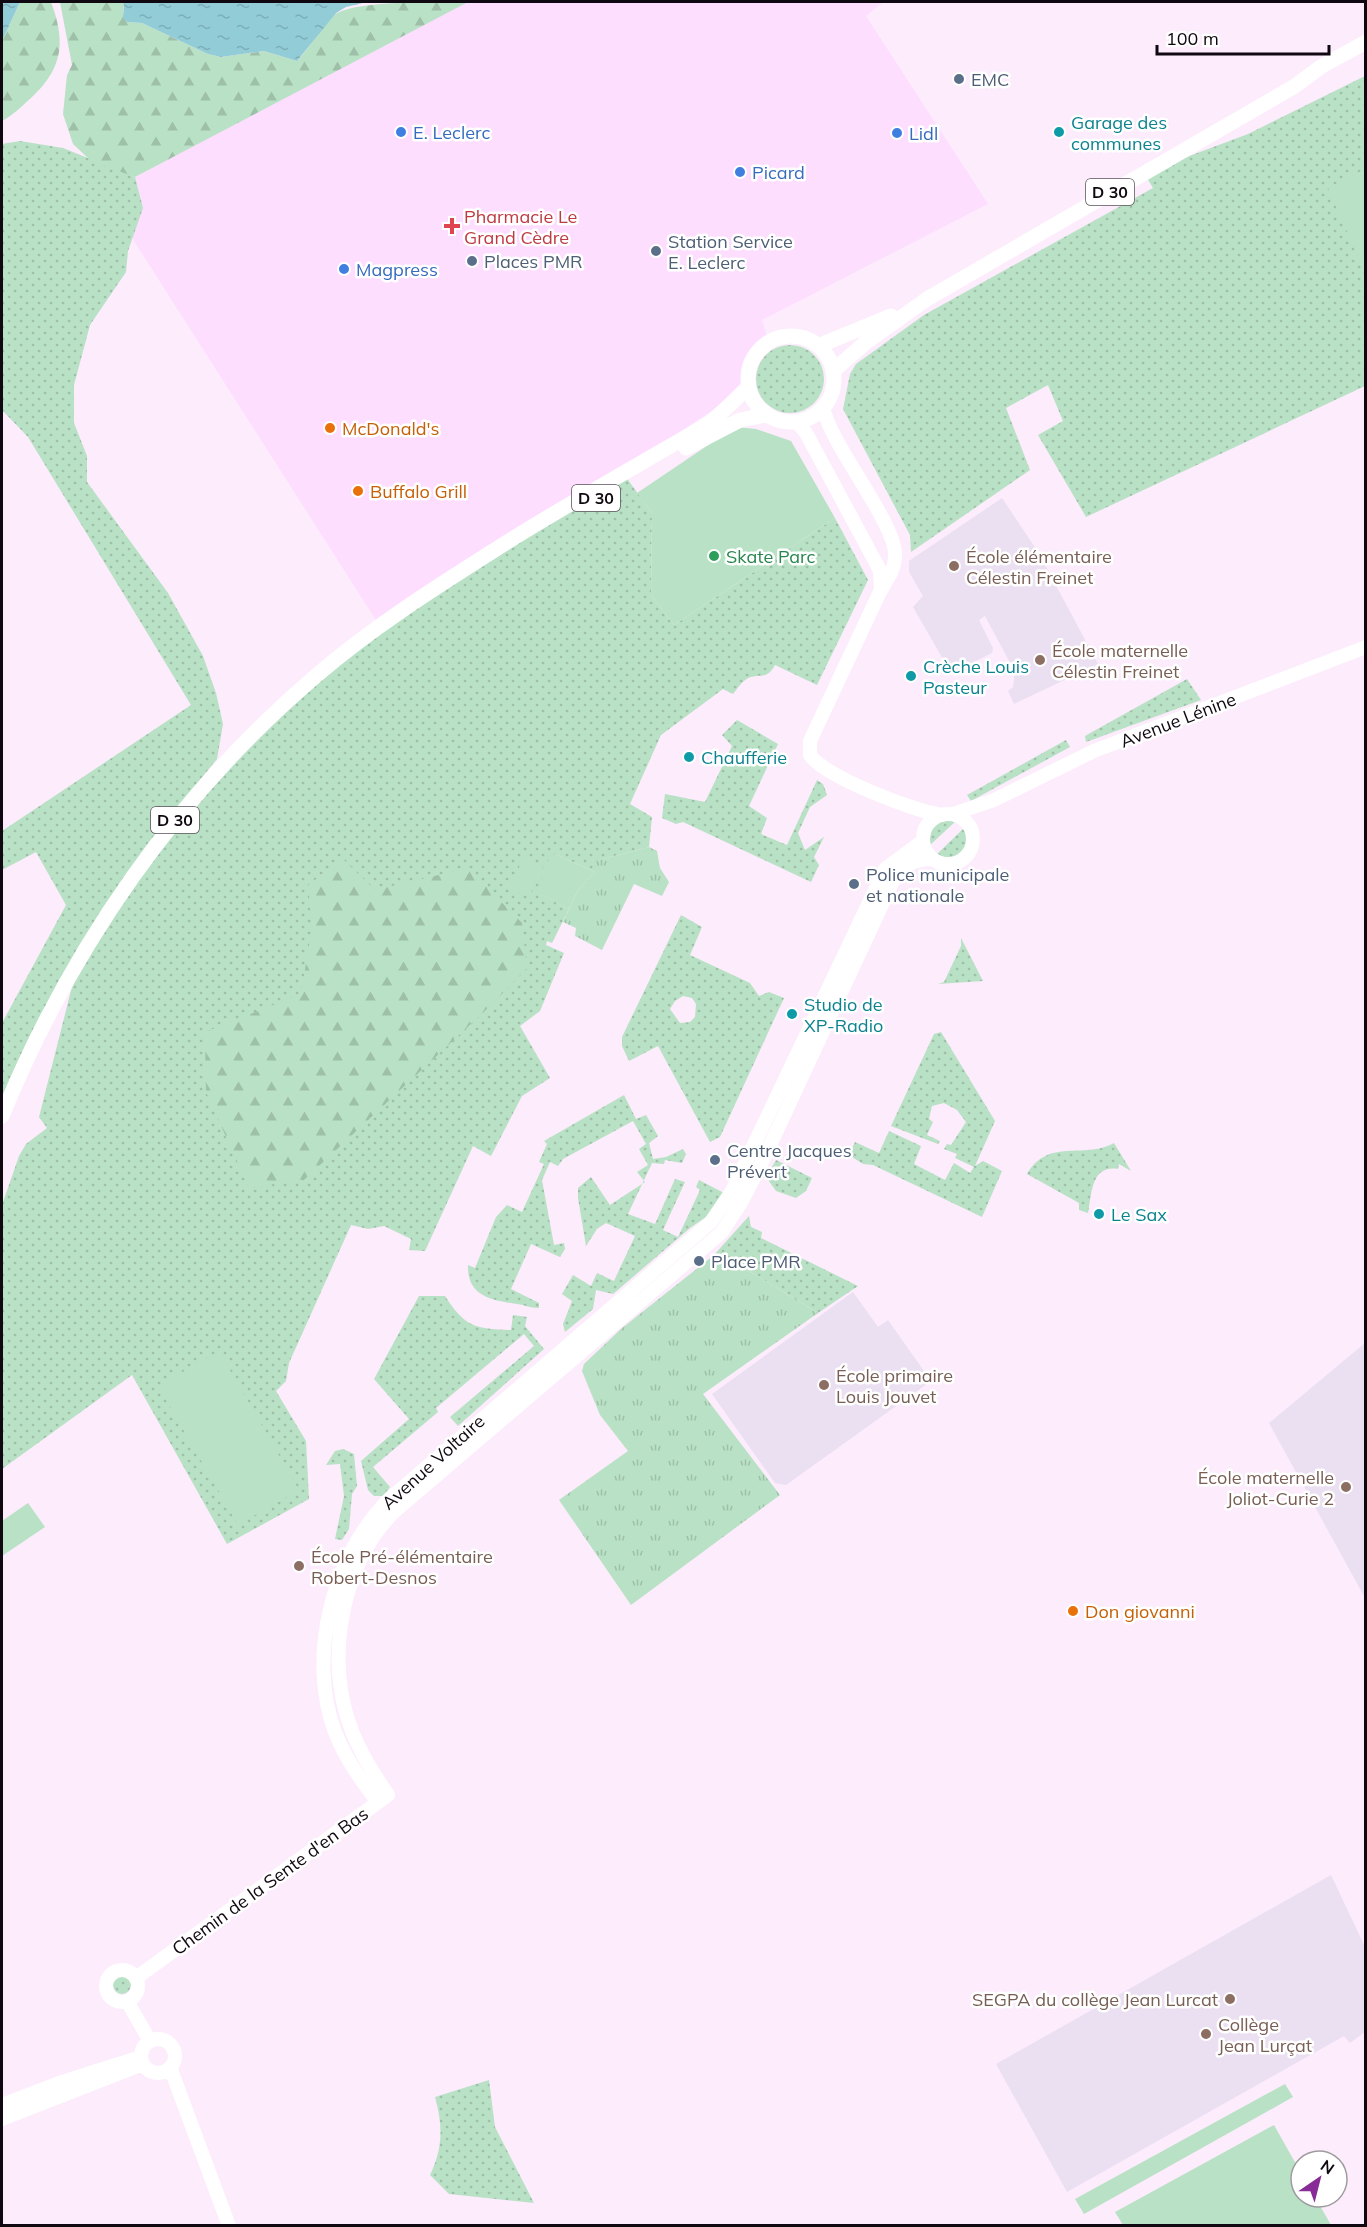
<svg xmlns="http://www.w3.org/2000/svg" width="1367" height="2227" viewBox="0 0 1367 2227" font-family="Mulish,sans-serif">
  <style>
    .built { fill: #fedefe }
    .education { fill: #ebdff2 }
    .grass { fill: url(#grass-dots); fill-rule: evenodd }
    .forest { fill: url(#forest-firs) }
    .park { fill: url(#park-tufts) }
    .pitch { fill: #b9e1c5 }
    .water { fill: url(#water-ripples) }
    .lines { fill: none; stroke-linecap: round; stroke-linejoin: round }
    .secondary { stroke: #fff; stroke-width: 14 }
    .primary { stroke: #fff; stroke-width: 15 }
    .service-dot { fill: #5c6f8a; stroke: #fff; stroke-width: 2 }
    .shop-dot { fill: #3f7fe0; stroke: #fff; stroke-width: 2 }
    .culture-dot { fill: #0f9aa8; stroke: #fff; stroke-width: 2 }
    .health-dot { fill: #e0444e; stroke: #fff; stroke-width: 2 }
    .food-dot { fill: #e8710a; stroke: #fff; stroke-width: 2 }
    .leisure-dot { fill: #2e9e5b; stroke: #fff; stroke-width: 2 }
    .education-dot { fill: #8d6e63; stroke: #fff; stroke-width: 2 }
    .labels { text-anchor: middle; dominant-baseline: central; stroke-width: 5; stroke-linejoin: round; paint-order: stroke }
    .shield { fill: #fff; stroke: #585258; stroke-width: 1.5 }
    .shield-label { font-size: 16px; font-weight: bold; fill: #100810 }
    .service-label { font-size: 18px; fill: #4e5e75; stroke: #fff; text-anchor: start }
    .culture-label { font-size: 18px; fill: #0d838f; stroke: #fff; text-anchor: start }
    .shop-label { font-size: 18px; fill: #366cbe; stroke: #fff; text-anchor: start }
    .health-label { font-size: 18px; fill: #be3a42; stroke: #fff; text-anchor: start }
    .food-label { font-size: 18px; fill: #c56008; stroke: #fff; text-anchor: start }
    .leisure-label { font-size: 18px; fill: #27864d; stroke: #fff; text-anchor: start }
    .education-label { font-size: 18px; fill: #785e54; stroke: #fff; text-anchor: start }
    .street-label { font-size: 18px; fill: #100810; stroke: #fff }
  </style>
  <defs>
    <pattern id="grass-dots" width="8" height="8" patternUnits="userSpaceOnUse" patternTransform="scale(1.5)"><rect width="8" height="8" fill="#b9e1c5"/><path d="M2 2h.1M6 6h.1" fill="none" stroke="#9ec0a8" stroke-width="1.8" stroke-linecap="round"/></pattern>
    <pattern id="forest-firs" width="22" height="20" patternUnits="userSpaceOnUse" patternTransform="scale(1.5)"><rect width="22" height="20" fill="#b9e1c5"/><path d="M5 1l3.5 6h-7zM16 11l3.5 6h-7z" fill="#9ec0a8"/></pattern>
    <pattern id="park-tufts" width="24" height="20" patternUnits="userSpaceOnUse" patternTransform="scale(1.5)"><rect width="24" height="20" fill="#b9e1c5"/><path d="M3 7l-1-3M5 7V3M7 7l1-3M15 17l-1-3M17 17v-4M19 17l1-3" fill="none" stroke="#9ec0a8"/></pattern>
    <pattern id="water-ripples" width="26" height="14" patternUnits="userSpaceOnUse" patternTransform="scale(1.5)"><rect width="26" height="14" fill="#91ccd7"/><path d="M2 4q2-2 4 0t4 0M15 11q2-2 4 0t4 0" fill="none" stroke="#7caeb8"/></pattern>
  </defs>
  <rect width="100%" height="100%" fill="#fcecfc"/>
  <!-- built -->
  <path class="built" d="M461,2H883L866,16L988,204L762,320L769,343L753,360L748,374V387L381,628L104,194Z"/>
  <!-- education -->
  <path class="education" d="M1002,498L1038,552L1098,664L1014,704L1008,691L1013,687L1015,672L985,616L979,620L993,648L992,653L951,673L913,607L923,596L909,572V561Z
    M853,1292L878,1327L888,1320L931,1381L786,1485L775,1483L712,1394Z
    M1365,1343V1598L1269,1423Z
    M1331,1875L1365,1947V2032L1350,2043L1344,2036L1067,2192L996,2064Z"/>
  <!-- grass -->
  <path class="grass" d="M1365,76V386L1086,517L1038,435L1063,421L1048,385L1006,408L1030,470L911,552L910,535L843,409L850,374L856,364L924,315L1153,188L1144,173L1248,134Z
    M20,141L63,148L135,177L143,208L128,251L126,272L90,325L74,385V423L87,456V482L168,593L203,656L216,693L223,724L217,759L195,786L315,670L623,473L652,513L651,595L674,625L835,518L868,580L817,685L775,665C767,679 763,674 751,677C743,679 738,688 733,694L723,689L661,735L630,804L652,817L649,847L595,861V872L555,854L536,892L569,909L552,943L547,941L546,945L564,953L540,1011L520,1026L550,1078L522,1096L491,1156L473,1146L425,1251L409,1250L411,1239L384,1226L368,1229L351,1225L289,1363L286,1381L276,1391L306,1441L309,1499L227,1544L132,1375L2,1469V1205L19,1156L26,1144L47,1128L39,1117L78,963L2,1118V1023L66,905L36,852L2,870V831L191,705L28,437L2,410V144Z
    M756 379a34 34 0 1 1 68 0a34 34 0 1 1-68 0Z
    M1187,679L1201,700L1086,742L1085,736Z
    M737,720L778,744L749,806L767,818L761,834L787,845L817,780L823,784L827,795L810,807L798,833L805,850L824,837L814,857L819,865L811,882L683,822L676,824L662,818L665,794L705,802L732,746L722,735Z
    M1066,740L1070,747L971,801L967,795Z
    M945,819L957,820L929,846L931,829Z
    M965,827L969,841L961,856L948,860L936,855Z
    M681,915L702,927L690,955L750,983L759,996L769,992L784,998L720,1137L710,1142L658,1046L629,1061L622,1046V1037ZM683,996L692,998L696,1004L695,1017L690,1022L680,1023L670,1009L675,1001Z
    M961,938L983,981L938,984L944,982L961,946Z
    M941,1032L995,1121L975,1166L983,1161L1002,1171L982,1217L873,1165L863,1164L849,1155L855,1142L879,1153L889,1131L921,1146L914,1164L945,1180L954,1163L970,1173L974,1167L955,1158L957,1154L944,1149L947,1144L951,1145L966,1122L957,1110L944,1103L932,1106L929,1119L933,1122L927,1135L940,1141L938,1144L891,1126L934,1034Z
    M624,1095L636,1119L646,1115L658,1136L649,1143L653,1159L666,1157L683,1149L686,1154L682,1163L665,1160L664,1164L652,1163L628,1214L655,1224L675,1179L685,1182L663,1230L678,1237L700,1190L696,1187L699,1180L724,1193L709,1215L690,1228L613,1294L596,1290L593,1309L565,1332L563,1324L572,1301L562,1294L573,1275L591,1286L597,1273L614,1281L635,1236L606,1223L597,1229L586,1246L578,1198V1188L591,1177L610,1205L645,1182L637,1172L648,1165L639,1149L646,1144L633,1121L563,1159L558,1166L550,1162L542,1180L554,1245L564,1243L565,1249L560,1257L531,1244L511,1289L539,1303V1308C529,1308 526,1305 517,1304C492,1300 467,1297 468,1265L475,1268L496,1217L507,1205L522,1212L544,1164L539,1162L547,1144L544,1141Z
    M1114,1143L1131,1171L1119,1164L1118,1169C1091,1165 1092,1193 1088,1213L1079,1210V1203L1027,1174C1049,1137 1083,1160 1114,1143Z
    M776,1160L812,1178L806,1191L796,1198L776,1191L766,1177Z
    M749,1216L751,1227L762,1232L761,1238L858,1286L818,1313L756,1275L714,1255Z
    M419,1296H445C465,1327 475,1329 511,1330L513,1315L527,1317L525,1326L544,1349L458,1426L450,1417L534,1346L524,1334L436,1408L438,1412L373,1467L390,1487L383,1496H374L368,1490L361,1461L409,1419L374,1379Z
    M343,1449L354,1454L357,1486L352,1494L349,1529L342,1540L335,1539L344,1496L340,1464L326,1465L335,1451Z
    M113 1985a9 9 0 1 1 18 0a9 9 0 1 1-18 0Z
    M489,2080L495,2127L534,2203L449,2194L430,2175C443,2149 443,2125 435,2097Z"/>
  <!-- forest -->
  <path class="forest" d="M20,2H51C66,42 63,68 31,98C21,107 13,115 2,121V41Z
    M60,2H120L124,4L123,13L127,22L142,23L208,54L221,57L264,51L297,61C311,46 321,28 335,14C358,0 436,2 468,2L135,177L91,161L73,144L63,114L67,75L72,65Z
    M343,859L375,890L468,868L522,923L527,968L490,1006L305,1179L249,1188L206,1092L205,1032L301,994L312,927L308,885Z"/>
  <!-- park -->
  <path class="park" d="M649,847L657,851L660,868L669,882L662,896L634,884L602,950L575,936L576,928L563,922L578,890L595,872V861Z
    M714,1255L756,1275L818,1313L703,1394L780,1495L631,1605L559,1500L628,1451L600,1415L582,1371L584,1364L621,1329Z"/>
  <!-- pitch -->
  <path class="pitch" d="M1365,169V273L1328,188Z
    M735,427L756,429L791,441L835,518L674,625L651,595L652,513L637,493Z
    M555,854L595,872L578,890L569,909L535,892L545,873L543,867L529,897L509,888L524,857L543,866Z
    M219,1351L299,1490L238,1525L158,1386Z
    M28,1503L45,1527L2,1556V1521Z
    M1285,2084L1293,2097L1084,2214L1075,2199Z
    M1274,2125L1301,2173V2197H1315L1331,2225H1123L1115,2212Z"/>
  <!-- water -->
  <path class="water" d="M2,2H20L2,41Z
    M120,2H367L346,7L336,13L297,61L264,51L221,57L208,54L142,23L127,22L123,18L124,4Z"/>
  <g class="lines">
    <!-- secondary -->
    <path class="secondary" d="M823,407C831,447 899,526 895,558C894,573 884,583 878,596L810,741V755C823,776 918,813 943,815
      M797,422L806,433L876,563L880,571L881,590
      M923 839a25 25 0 1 1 50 0a25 25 0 1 1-50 0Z
      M953,814L994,800L1094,751L1366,647
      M378,1802C361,1781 345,1758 335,1732C307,1657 332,1559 386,1502L711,1222L732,1191L885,869L923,841
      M106 1986a16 16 0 1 1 32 0a16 16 0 1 1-32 0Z
      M136,1978L388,1795C371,1770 354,1743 346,1713C327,1648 345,1559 395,1511L722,1232L742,1201L765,1156L893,881C901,866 916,859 932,859
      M127,2001L150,2041
      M141 2056a17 17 0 1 1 34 0a17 17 0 1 1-34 0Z
      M170,2067L229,2226
      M2,2105L59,2083L141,2057
      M2,2119L143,2064"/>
    <!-- primary -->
    <path class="primary" d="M748 379a43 43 0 1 1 86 0a43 43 0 1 1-86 0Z
      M818,346L891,316
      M833,371L865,343L927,299L1295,86L1322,66L1366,42
      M686,448L740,420L766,415
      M2,1116C71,947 177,794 317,675C374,626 438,586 501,546C551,514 602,486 653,456C673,444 695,433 713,420C725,410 737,398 748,387"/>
  </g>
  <!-- markers -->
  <g class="service-dot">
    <circle cx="959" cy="79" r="6"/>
    <circle cx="656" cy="251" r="6"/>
    <circle cx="472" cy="261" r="6"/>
    <circle cx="854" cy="884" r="6"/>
    <circle cx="715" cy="1160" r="6"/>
    <circle cx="699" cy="1261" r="6"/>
  </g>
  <g class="shop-dot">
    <circle cx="401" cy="132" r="6"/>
    <circle cx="897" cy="133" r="6"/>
    <circle cx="740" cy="172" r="6"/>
    <circle cx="344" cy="269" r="6"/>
  </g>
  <g class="culture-dot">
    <circle cx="1059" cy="132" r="6"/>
    <circle cx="911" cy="676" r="6"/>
    <circle cx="689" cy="757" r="6"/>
    <circle cx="792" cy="1014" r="6"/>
    <circle cx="1099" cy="1214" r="6"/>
  </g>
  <path class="health-dot" d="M449 217h6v6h6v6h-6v6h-6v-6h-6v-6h6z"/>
  <g class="food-dot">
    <circle cx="330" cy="428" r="6"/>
    <circle cx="358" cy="491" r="6"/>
    <circle cx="1073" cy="1611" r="6"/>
  </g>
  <circle class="leisure-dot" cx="714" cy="556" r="6"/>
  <g class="education-dot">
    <circle cx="954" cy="566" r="6"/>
    <circle cx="1040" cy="660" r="6"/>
    <circle cx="824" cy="1385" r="6"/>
    <circle cx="1346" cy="1487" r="6"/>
    <circle cx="299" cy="1566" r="6"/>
    <circle cx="1230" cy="1999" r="6"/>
    <circle cx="1206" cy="2034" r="6"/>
  </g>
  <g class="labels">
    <!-- shield labels -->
    <g class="shield">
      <rect x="1086" y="179" width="48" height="26" rx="4.5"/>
      <rect x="572" y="485" width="48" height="26" rx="4.5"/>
      <rect x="151" y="807" width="48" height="26" rx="4.5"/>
    </g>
    <g class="shield-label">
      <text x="1110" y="192">D 30</text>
      <text x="596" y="498">D 30</text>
      <text x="175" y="820">D 30</text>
    </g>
    <!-- service labels -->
    <g class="service-label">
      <text x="971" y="79">EMC</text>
      <text x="668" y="241">Station Service<tspan x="668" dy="21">E. Leclerc</tspan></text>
      <text x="484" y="261">Places PMR</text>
      <text x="866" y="874">Police municipale<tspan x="866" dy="21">et nationale</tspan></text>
      <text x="727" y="1150">Centre Jacques<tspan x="727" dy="21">Prévert</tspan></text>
      <text x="711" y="1261">Place PMR</text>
    </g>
    <!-- culture labels -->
    <g class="culture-label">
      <text x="1071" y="122">Garage des<tspan x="1071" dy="21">communes</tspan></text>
      <text x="923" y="666">Crèche Louis<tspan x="923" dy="21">Pasteur</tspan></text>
      <text x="701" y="757">Chaufferie</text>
      <text x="804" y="1004">Studio de<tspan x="804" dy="21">XP-Radio</tspan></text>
      <text x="1111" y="1214">Le Sax</text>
    </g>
    <!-- shop labels -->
    <g class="shop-label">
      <text x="413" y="132">E. Leclerc</text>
      <text x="909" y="133">Lidl</text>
      <text x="752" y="172">Picard</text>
      <text x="356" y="269">Magpress</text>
    </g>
    <!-- health labels -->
    <g class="health-label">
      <text x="464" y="216">Pharmacie Le<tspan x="464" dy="21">Grand Cèdre</tspan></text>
    </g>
    <!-- food labels -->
    <g class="food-label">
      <text x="342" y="428">McDonald's</text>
      <text x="370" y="491">Buffalo Grill</text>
      <text x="1085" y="1611">Don giovanni</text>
    </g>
    <!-- leisure labels -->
    <g class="leisure-label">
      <text x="726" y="556">Skate Parc</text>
    </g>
    <!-- education labels -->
    <g class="education-label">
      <text x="966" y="556">École élémentaire<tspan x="966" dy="21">Célestin Freinet</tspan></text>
      <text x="1052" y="650">École maternelle<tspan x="1052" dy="21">Célestin Freinet</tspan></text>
      <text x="836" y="1375">École primaire<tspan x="836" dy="21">Louis Jouvet</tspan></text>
      <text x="1334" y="1477" text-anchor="end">École maternelle<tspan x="1334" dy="21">Joliot-Curie 2</tspan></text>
      <text x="311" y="1556">École Pré-élémentaire<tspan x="311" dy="21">Robert-Desnos</tspan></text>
      <text x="1218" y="1999" text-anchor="end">SEGPA du collège Jean Lurcat</text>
      <text x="1218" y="2024">Collège<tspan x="1218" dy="21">Jean Lurçat</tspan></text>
    </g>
    <!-- street labels -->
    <g class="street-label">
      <text transform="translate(1178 720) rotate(-21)">Avenue Lénine</text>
      <text transform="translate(433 1462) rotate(-42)">Avenue Voltaire</text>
      <text transform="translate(270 1881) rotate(-36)">Chemin de la Sente d'en Bas</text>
    </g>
  </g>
  <!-- border -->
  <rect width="1367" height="2227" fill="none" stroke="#100810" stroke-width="6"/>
  <!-- north arrow -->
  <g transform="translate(1319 2179) rotate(35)"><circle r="28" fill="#ffffff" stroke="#9f9c9f" stroke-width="1.5"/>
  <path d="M0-4.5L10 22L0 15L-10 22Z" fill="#872b96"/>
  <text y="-9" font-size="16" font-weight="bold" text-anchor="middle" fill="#100810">N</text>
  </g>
  <!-- scale -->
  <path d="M1157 45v9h172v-9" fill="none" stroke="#100810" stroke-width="3"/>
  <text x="1166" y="45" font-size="18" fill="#100810" stroke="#ffffff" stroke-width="4.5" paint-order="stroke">100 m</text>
</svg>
